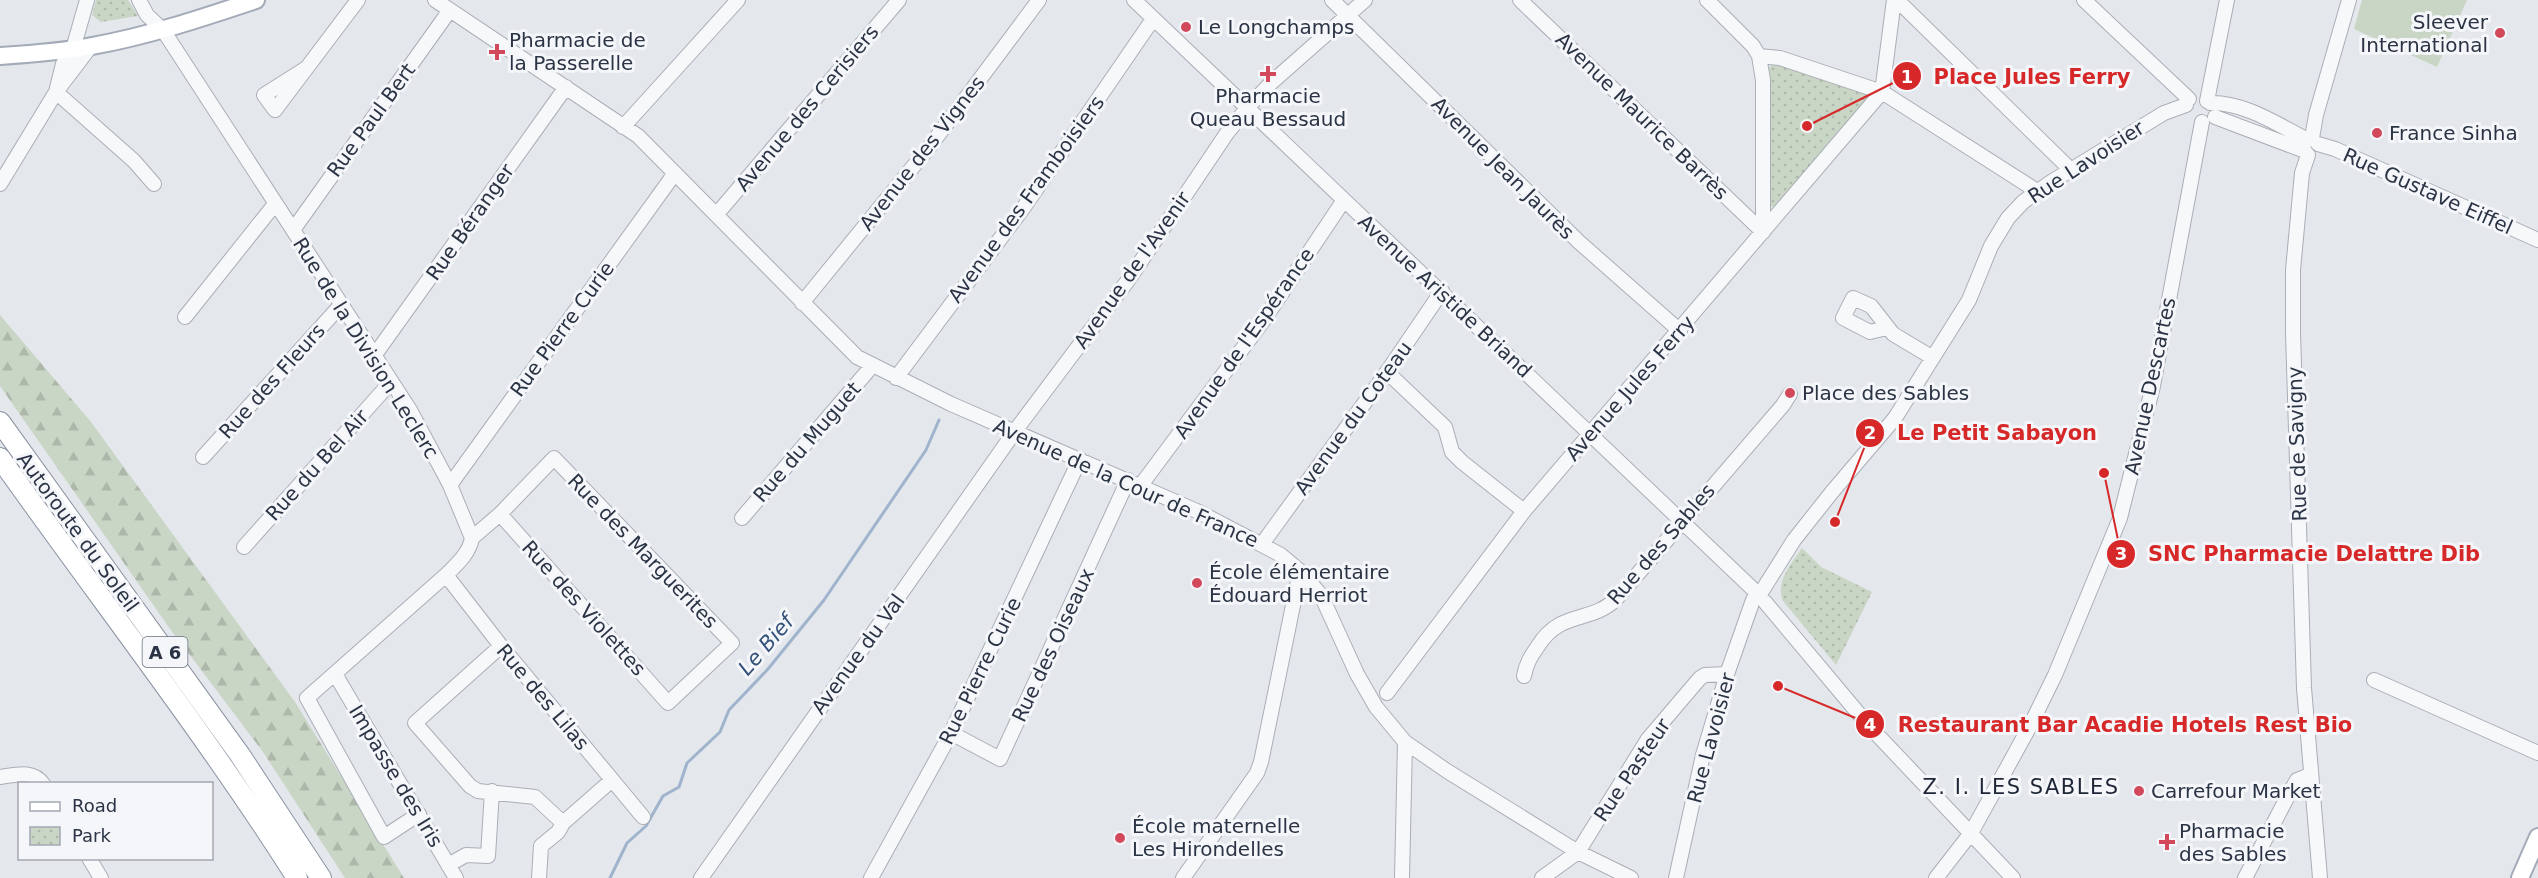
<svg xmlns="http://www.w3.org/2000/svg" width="2538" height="878" viewBox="0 0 2538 878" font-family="'DejaVu Sans',sans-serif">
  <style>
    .green { fill: #c9d6c5 }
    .forest { fill: url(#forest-firs) }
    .park { fill: url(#park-dots) }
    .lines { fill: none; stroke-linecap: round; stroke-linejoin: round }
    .stream { stroke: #9fb4cc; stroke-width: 3 }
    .minor-casing { stroke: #a9aeb7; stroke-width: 16 }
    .major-casing { stroke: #a3abb8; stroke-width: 20 }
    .highway-casing { stroke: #8b94a3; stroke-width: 22 }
    .minor { stroke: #f7f8fa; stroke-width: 14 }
    .major { stroke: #fff; stroke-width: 16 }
    .highway { stroke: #fff; stroke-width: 20 }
    .poi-dot { fill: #d1495b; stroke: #f4f6f9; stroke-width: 2 }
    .labels { text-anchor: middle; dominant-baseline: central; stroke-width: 6; stroke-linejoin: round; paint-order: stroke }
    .shield { fill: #f4f6f9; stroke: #676e7b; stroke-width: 1.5 }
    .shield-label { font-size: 18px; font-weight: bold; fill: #2b3445 }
    .poi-label { font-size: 20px; fill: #2b3445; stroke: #f4f6f9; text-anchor: start }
    .street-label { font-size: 20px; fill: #2b3445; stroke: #f4f6f9 }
    .water-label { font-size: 21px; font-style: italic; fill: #34527a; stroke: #f4f6f9 }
    .neighbourhood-label { font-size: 21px; letter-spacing: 1.5px; fill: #1d2536; stroke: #f4f6f9 }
    .leader { fill: none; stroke: #d62828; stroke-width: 2 }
    .callout-dot { fill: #d62828; stroke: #f4f6f9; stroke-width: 2 }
    .mark-label { font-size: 18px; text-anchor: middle; font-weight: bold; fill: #fff }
    .callout-label { font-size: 21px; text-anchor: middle; font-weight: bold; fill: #d62828; stroke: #f4f6f9; stroke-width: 6; stroke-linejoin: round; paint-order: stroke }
  </style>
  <defs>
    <pattern id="forest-firs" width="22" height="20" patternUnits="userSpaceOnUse" patternTransform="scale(1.5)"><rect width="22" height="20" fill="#c9d6c5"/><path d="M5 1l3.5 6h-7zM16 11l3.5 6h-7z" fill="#adb8ab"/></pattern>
    <pattern id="park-dots" width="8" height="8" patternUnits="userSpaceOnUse" patternTransform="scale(1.5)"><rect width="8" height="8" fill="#c9d6c5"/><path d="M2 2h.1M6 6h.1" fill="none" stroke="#adb8ab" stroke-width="1.8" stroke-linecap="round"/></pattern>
  </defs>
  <rect width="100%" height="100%" fill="#e4e7ec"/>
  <!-- green -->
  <path class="green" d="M2362,0H2467L2437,67L2354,29Z"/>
  <!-- forest -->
  <path class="forest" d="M0,315L91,422L295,702L404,878H345L263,752L168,626L0,386Z"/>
  <!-- park -->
  <path class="park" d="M96,0H128L138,16L101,22L92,15Z
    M1773,64L1867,93L1869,98L1776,207L1770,206L1769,68Z
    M1802,548L1821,567L1872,592L1836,665L1783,601C1775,581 1792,563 1802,548Z"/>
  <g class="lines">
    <!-- stream -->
    <path class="stream" d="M610,878L627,843L646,826L663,796L679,787L687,763L720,732L729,710L768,669L824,600L926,450L939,420"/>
    <defs>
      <path id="minor" d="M139,0L147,15L163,30L410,410L450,485L472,538C469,554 457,564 446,575L307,698L384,837L419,814
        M435,0L638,136L857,357L951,404L1199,512L1281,555L1300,571L1321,595L1357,674L1376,707L1405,742L1447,771L1578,852L1631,878
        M1134,0L1756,592
        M1332,0L1579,242L1680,331
        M1520,0L1763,232
        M1707,0L1753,46L1759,56L1763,80V232
        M1897,0L2071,170
        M2084,0L2189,99
        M1759,56L1780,58L1882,92L2037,191
        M305,69L264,95L275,110L358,0
        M57,88L63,64L73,49L87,0
        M56,92L134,161L154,184
        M2207,101L2227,0
        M2210,103C2245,102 2278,125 2308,140
        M2215,117L2305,151
        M623,127L738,0
        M2312,138L2316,115L2349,0
        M2318,144L2335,149L2538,240
        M2308,155L2302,173L2293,270V333L2304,688L2320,878
        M0,184L56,92L91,46
        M716,215L899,0
        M293,230L450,10
        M802,303L930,146L1039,0
        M185,317L275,204
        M1887,328L1870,332L1843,318L1853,298L1871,306L1893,334L1933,358
        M374,356L566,87
        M1387,372L1445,427L1452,452L1462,462L1524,511
        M896,378L1024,207L1153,19
        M203,457L341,305
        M450,485L675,173
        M1141,485L1263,321L1344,200
        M742,518L872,366
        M472,538L500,514L554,458L732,643L668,703L500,514
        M1262,544L1387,372L1442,291
        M244,547L390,383
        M446,575L501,646L643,817
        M1762,591L1794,540L1832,492L1895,418L1969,300L1991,246L2008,218L2023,202L2051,182L2164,113L2186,105
        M1765,602L1869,726L2013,878
        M501,646L415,723L470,786L478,791L535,797L563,823L612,780
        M335,674L456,878
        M1524,676C1526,664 1531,656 1538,646C1561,609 1592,624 1617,598L1783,405L1790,394
        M2374,680L2538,753
        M1387,693L1524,511L1882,92L1894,0
        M951,733L1000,759L1128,480
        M0,777C15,775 33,769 43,784
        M89,858L101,878
        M448,865L466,855L488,856L492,791
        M539,878L541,846L558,832L563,823
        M701,878L1015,431L1129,279L1227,133L1248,107L1272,82L1365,0
        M871,878L951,733L1080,459
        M1183,878L1257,773L1261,762L1300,571
        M1402,878L1405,742
        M1542,878L1578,852L1648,739L1700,678L1705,675L1727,674
        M1676,878L1703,755L1727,674L1753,600
        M1936,878L1971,833L2030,726L2055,675L2120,518L2153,386L2202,122
        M2245,878L2290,792L2297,780L2310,775"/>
      <path id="major" d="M0,56C31,54 62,52 92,46C148,36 202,18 256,0
        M2520,878L2538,837"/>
      <path id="highway" d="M0,422L240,755L321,878
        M0,458C99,598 205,733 297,878"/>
    </defs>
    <!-- minor casing -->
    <use href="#minor" class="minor-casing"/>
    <!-- major casing -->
    <use href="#major" class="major-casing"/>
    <!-- highway casing -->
    <use href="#highway" class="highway-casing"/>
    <!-- minor -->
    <use href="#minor" class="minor"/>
    <!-- major -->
    <use href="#major" class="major"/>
    <!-- highway -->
    <use href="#highway" class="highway"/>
  </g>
  <!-- markers -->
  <g class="poi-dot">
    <circle cx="1186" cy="27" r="6"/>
    <circle cx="2500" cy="33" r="6"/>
    <path d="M494 43h6v6h6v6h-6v6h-6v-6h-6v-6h6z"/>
    <path d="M1265 65h6v6h6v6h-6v6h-6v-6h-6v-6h6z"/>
    <circle cx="2377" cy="133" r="6"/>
    <circle cx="1790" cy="393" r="6"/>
    <circle cx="1197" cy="583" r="6"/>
    <circle cx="2139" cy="791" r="6"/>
    <circle cx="1120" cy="838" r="6"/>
    <path d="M2164 833h6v6h6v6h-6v6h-6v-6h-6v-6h6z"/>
  </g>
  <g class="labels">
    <!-- shield labels -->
    <rect class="shield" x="142.5" y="637" width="45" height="30" rx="4.5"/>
    <g class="shield-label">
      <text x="165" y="652">A 6</text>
    </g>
    <!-- poi labels -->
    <g class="poi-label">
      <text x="2488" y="22" text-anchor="end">Sleever<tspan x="2488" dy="23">International</tspan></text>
      <text x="1198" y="27">Le Longchamps</text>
      <text x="509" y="40">Pharmacie de<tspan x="509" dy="23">la Passerelle</tspan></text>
      <text x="1268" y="96" text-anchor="middle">Pharmacie<tspan x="1268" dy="23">Queau Bessaud</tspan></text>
      <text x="2389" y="133">France Sinha</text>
      <text x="1802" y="393">Place des Sables</text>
      <text x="1209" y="572">École élémentaire<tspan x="1209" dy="23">Édouard Herriot</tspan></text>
      <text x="2151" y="791">Carrefour Market</text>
      <text x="1132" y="826">École maternelle<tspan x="1132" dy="23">Les Hirondelles</tspan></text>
      <text x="2179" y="831">Pharmacie<tspan x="2179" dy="23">des Sables</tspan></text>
    </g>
    <!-- street labels -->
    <g class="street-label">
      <text transform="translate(807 108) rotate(-50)">Avenue des Cerisiers</text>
      <text transform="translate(1642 116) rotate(44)">Avenue Maurice Barrès</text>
      <text transform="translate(371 120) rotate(-54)">Rue Paul Bert</text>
      <text transform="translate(922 153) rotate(-52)">Avenue des Vignes</text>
      <text transform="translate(2086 162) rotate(-33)">Rue Lavoisier</text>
      <text transform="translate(1503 168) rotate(45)">Avenue Jean Jaurès</text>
      <text transform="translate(2428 191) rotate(24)">Rue Gustave Eiffel</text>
      <text transform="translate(1026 199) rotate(-54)">Avenue des Framboisiers</text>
      <text transform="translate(470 222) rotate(-55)">Rue Béranger</text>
      <text transform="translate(1132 270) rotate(-55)">Avenue de l'Avenir</text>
      <text transform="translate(1445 296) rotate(43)">Avenue Aristide Briand</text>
      <text transform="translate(562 329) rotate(-54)">Rue Pierre Curie</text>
      <text transform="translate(1244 343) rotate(-55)">Avenue de l'Espérance</text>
      <text transform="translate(366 348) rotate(58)">Rue de la Division Leclerc</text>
      <text transform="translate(272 381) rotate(-48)">Rue des Fleurs</text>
      <text transform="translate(2150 386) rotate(-78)">Avenue Descartes</text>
      <text transform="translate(1630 388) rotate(-49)">Avenue Jules Ferry</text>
      <text transform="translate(1353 418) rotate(-54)">Avenue du Coteau</text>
      <text transform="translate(807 442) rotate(-49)">Rue du Muguet</text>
      <text transform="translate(2297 444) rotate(-92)">Rue de Savigny</text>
      <text transform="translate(317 465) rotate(-48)">Rue du Bel Air</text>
      <text transform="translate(1126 483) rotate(24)">Avenue de la Cour de France</text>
      <text transform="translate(78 532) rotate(54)">Autoroute du Soleil</text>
      <text transform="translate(1661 544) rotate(-49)">Rue des Sables</text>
      <text transform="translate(643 551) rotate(46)">Rue des Marguerites</text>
      <text transform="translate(584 608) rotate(48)">Rue des Violettes</text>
      <text transform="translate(1053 645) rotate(-65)">Rue des Oiseaux</text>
      <text transform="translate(858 654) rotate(-54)">Avenue du Val</text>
      <text transform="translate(980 671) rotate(-64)">Rue Pierre Curie</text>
      <text transform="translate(543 697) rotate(50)">Rue des Lilas</text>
      <text transform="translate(1711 738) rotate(-75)">Rue Lavoisier</text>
      <text transform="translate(1632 770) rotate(-56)">Rue Pasteur</text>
      <text transform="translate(396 776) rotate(59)">Impasse des Iris</text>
    </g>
    <!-- water labels -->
    <g class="water-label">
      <text transform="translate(766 645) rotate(-49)">Le Bief</text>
    </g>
    <!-- neighbourhood labels -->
    <g class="neighbourhood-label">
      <text x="2021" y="787">Z. I. LES SABLES</text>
    </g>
  </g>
  <!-- callouts -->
  <path class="leader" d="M1807 126L1907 76M1835 522L1870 433M2104 473L2121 554M1778 686L1870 724"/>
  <g class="callout-dot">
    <circle cx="1807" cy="126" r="6"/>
    <circle cx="1835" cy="522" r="6"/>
    <circle cx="2104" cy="473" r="6"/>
    <circle cx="1778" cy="686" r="6"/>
    <circle cx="1907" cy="76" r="15"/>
    <circle cx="1870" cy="433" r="15"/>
    <circle cx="2121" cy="554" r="15"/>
    <circle cx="1870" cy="724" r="15"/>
  </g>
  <g class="mark-label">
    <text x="1907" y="83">1</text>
    <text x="1870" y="439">2</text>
    <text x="2121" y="560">3</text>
    <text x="1870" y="731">4</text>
  </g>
  <g class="callout-label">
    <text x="2032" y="84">Place Jules Ferry</text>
    <text x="1997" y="440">Le Petit Sabayon</text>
    <text x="2314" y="561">SNC Pharmacie Delattre Dib</text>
    <text x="2125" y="732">Restaurant Bar Acadie Hotels Rest Bio</text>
  </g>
  <!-- legend -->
  <rect x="18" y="782" width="195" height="78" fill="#f4f6f9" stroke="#a4a8b1" stroke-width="1.5"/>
  <rect x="30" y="802" width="30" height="9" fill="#ffffff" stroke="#a4a8b1" stroke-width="1.5"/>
  <text x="72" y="812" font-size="18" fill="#2b3445">Road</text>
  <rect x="30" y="827" width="30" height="18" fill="url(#park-dots)" stroke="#a4a8b1" stroke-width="1.5"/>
  <text x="72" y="842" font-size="18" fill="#2b3445">Park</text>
</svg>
